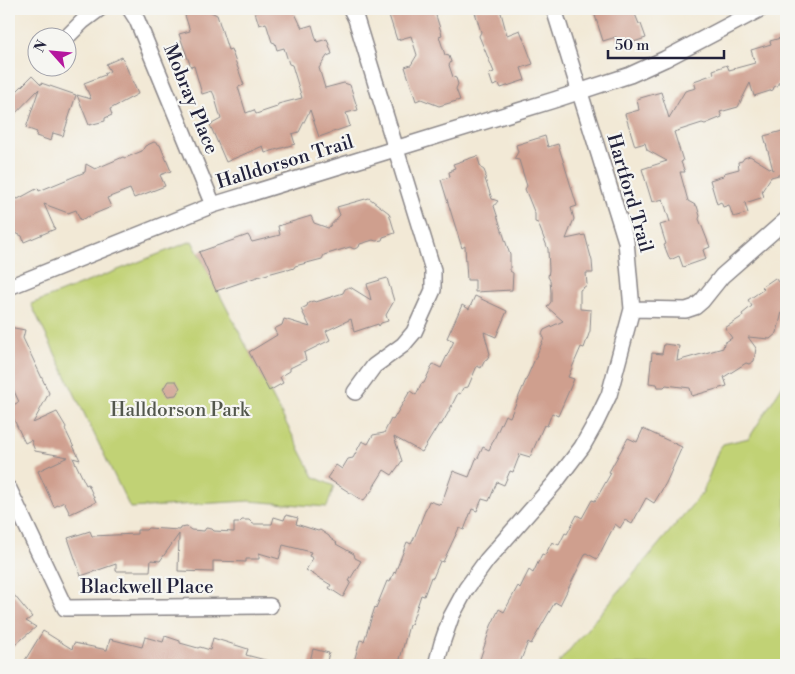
<svg xmlns="http://www.w3.org/2000/svg" width="795" height="674" viewBox="0 0 795 674" font-family="'Libre Bodoni',serif">
  <style>
    .green { fill: #c1d274; stroke: #727a58 }
    .building { fill: #cf9f8e }
    .lines { fill: none; stroke-linecap: round; stroke-linejoin: round }
    .minor-casing { stroke: #8a8688; stroke-width: 18 }
    .minor { stroke: #fff; stroke-width: 15 }
    .labels { text-anchor: middle; dominant-baseline: central; stroke-width: 4.5; stroke-linejoin: round; paint-order: stroke }
    .street-label { font-size: 19px; fill: #22223b; stroke: #f6f6f2 }
    .park-label { font-size: 19px; fill: #52574c; stroke: #f6f6f2 }
  </style>
  <rect width="100%" height="100%" fill="#f6f6f2"/>
  <filter id="ink" filterUnits="userSpaceOnUse"><feTurbulence type="fractalNoise" baseFrequency=".02" numOctaves="2"/><feDisplacementMap in="SourceGraphic" scale="10" xChannelSelector="R" yChannelSelector="G"/><feConvolveMatrix kernelMatrix="1 2 1 2 8 2 1 2 1" color-interpolation-filters="sRGB"/></filter>
  <filter id="wash" filterUnits="userSpaceOnUse"><feTurbulence type="fractalNoise" baseFrequency=".0096" numOctaves="4" result="noise"/><feDisplacementMap in="SourceGraphic" scale="20" xChannelSelector="R" yChannelSelector="G"/><feGaussianBlur stdDeviation="1.12" result="paint"/><feColorMatrix in="noise" values="0 0 0 0 0 0 0 0 0 0 0 0 0 0 0 0 0 1.4 0 .05"/><feComposite in="paint" operator="in"/></filter>
  <g filter="url(#wash)">
    <rect width="100%" height="100%" fill="#f2e9d6"/>
    <!-- green -->
    <path class="green" d="M192,241L314,477L334,486L327,507L249,501L130,508L31,304Z
      M786,380V665H558L560,661L703,492L718,451L723,444L749,438Z"/>
    <g id="blocks">
      <!-- building -->
      <path class="building" d="M183,9H205L217,15L228,50L231,49L244,85L238,87L246,113L254,110L256,114L277,107L278,104L302,98L292,65L289,64L284,48L277,50L275,43L272,42L266,23L259,25L254,9H293L302,28L312,25L317,42L327,39L332,54L327,56L319,68L325,88L344,83L350,85L358,110L346,113L350,126L319,137L310,110L299,132L292,134L295,144L265,153L263,146L226,162L210,125L221,119L214,95L212,91L202,94L194,66L191,67L179,34L190,31Z
        M387,9H434L442,35L439,36L445,55L449,56L451,62L449,65L453,77L456,78L458,84L456,89L460,100L439,106L421,99L416,101L405,67L411,65L417,55L411,36L397,40Z
        M474,9H500L507,35L520,30L533,64L521,68L525,80L501,88L499,84L493,86L489,74L494,72L479,36L481,32Z
        M593,9H633L639,24H641L646,38L621,46L616,37L603,41Z
        M784,37L786,43V80L778,83V85L774,87L773,90L754,96L750,83L738,107L720,112L722,117L705,124L702,123L674,132L683,161L681,162L685,172H680L688,201L697,206L700,216L699,219L710,247L703,250L706,259L683,267L679,256L670,260L664,245L666,244L660,225L670,222L663,199L652,202L642,169L667,161L647,150L645,143L635,146L625,114L639,110L637,99L661,92L669,118L685,91L696,88L694,81L714,74L713,70L727,65L729,70L755,63L751,50L771,44L770,41Z
        M122,57L138,94L110,109L112,115L105,118V121L89,125L77,95L91,99L84,83L105,75L104,74L110,71L106,64Z
        M32,76L41,85V83L76,95L63,136L53,133L51,141L36,136L37,132L26,128L39,89L9,120V99Z
        M786,130V173L771,177L762,191L764,197L745,203L748,213L733,217L729,205L723,207L721,202L717,204L710,180L723,176L724,173L739,169L738,162L742,161L744,158L750,156L773,170L764,136Z
        M545,136L548,147L558,144L577,206L571,208L574,219L566,239L585,235L592,261L593,273H586L587,285L580,290V309L591,310L590,331L584,348L581,347L568,377L574,379L558,416L552,413L547,426L544,425L530,457L520,454L513,472L510,471L504,485L497,482L489,501L482,499L477,511L472,509L464,530L459,528L443,562L440,561L433,578L431,577L424,596L421,595L411,625H409L399,663L393,662L392,665H353L360,640L364,641L375,607L376,608L387,581L390,582L394,572L395,573L407,542L411,544L414,538L429,501L441,505L453,471L469,477L476,459L478,458L483,447L489,450L505,415L510,417L544,338L542,334L544,330L563,321L547,307L551,302V292L550,280L548,277L549,270L548,249L538,223L535,222V214L525,189L527,186L519,160L514,159L518,152L516,145Z
        M154,142L160,145L171,171L160,175L165,186L134,198L130,189L107,198L111,207L80,220L76,210L68,213L44,204L55,229L24,242L22,236L9,230V200L15,198L18,199L38,188L39,191L85,172L86,164L95,169L123,157L125,158L142,151L145,146Z
        M477,156L481,168L484,170L486,175L485,179L492,199L498,201L494,206L510,255V271L513,273L512,290L475,292V280H467L465,246L462,248L441,180L450,177L449,172L452,171V169L455,168L453,164Z
        M369,198L389,213L395,233L383,237L382,240L376,241L373,240L360,244L359,247L354,249L350,247L324,255L322,259L295,266L294,268L288,270L286,269L257,277L216,291L199,252L248,235L252,242L280,235L278,226L311,216L314,223L328,228L340,215L337,207Z
        M387,278L394,301L386,315L388,321L381,323L379,326L378,324L354,332L351,319L326,331L330,340L304,353L306,360L290,368V371L280,377L283,383L269,391L249,352L277,335L274,329L282,325L284,319L310,327L301,309L307,306L308,303L313,301L316,302L343,293L345,289L350,287L371,300L367,284Z
        M775,278L779,283L786,278V317L782,312L777,333L770,339L748,337L756,348L754,361L749,364L746,363L724,377L727,386L692,396L690,388L666,385L664,387H658L657,384L649,383L652,353L662,354L664,344L679,346L677,361L723,348L724,343L732,338L725,328L743,316L742,314L752,306L748,300L764,289L762,287Z
        M475,296L507,311L496,337L484,332L490,354L487,359L485,360L481,368L477,366L468,387L463,388L460,394L458,393L447,415L441,425L439,424L422,452L394,437L402,461L392,475L384,470L374,486V488L363,501L327,478L336,465L342,469L348,459L353,458L362,441L368,444L373,435L384,433L391,419L393,420L410,391L416,395L421,384L424,383L433,364L441,368L454,341L447,338L462,305L469,309Z
        M9,327L25,330L23,338L49,393L33,423L57,412L66,427L65,429L80,460L73,458L86,485L88,484L96,502L70,514L64,502L54,507L38,471L68,457L35,451L31,440L25,443L9,409V407L19,402L9,380L10,376L9,374Z
        M168,381H176L180,388L176,395L168,396L163,389Z
        M643,429L682,447L666,483L654,503L646,498L632,524L625,520L620,528L615,524L597,559L586,553L560,605L555,602L531,644L528,642L519,665H478L491,626L499,609L504,612L518,586L520,588L529,570L533,573L542,554L545,555L552,542L559,545L565,533L567,534L577,515L582,518L592,500L595,501L611,473L609,472L628,438L637,442Z
        M286,515L298,518L296,524L318,531L320,530L329,536L330,538L337,543L336,544L354,554L355,558L361,561L349,581L351,582L343,597L329,588L331,585L306,570L313,558L309,556L311,552L283,545L279,559L259,553V559H246V562L213,561V572L178,571L179,534L160,561L151,560L150,571H116V564L81,576L68,538L90,531L92,536L137,534V530H146L148,528L179,530L180,528L187,527L191,530L204,531L206,528L212,529L214,531L234,532V523H239L242,520H249L253,524H272L274,517L284,520Z
        M9,589L32,617L26,621L36,627L9,650Z
        M43,631L72,649L74,643L107,650L110,639L142,647L145,637L163,642L165,636L180,641V643L198,648L200,647L210,650L213,638L248,649L246,655L269,661L268,665H22Z
        M313,649L329,653L326,665H309Z"/>
    </g>
  </g>
  <g filter="url(#ink)">
    <use href="#blocks" fill-opacity="0" stroke="#8a8688" stroke-width="1"/>
    <g class="lines">
      <defs>
        <path id="minor" d="M130,9L137,20L213,205
          M351,9L356,19L433,270V290L414,332L403,345L374,366L355,392
          M67,37L83,21L99,9
          M9,287L213,205L554,100L630,75L665,59L760,9
          M632,309L686,310L695,307L702,301L722,276L786,220
          M9,489L65,608L270,606
          M436,665L442,643L451,617L466,589L487,560L554,484L582,447L596,422L609,395L632,309L626,241L554,9"/>
      </defs>
      <!-- minor casing -->
      <use href="#minor" class="minor-casing"/>
      <!-- minor -->
      <use href="#minor" class="minor"/>
    </g>
  </g>
  <g class="labels">
    <!-- street labels -->
    <g class="street-label">
      <text transform="translate(191 99) rotate(68)">Mobray Place</text>
      <text transform="translate(285 162) rotate(-17)">Halldorson Trail</text>
      <text transform="translate(630 193) rotate(74)">Hartford Trail</text>
      <text x="147" y="587">Blackwell Place</text>
    </g>
    <!-- park labels -->
    <g class="park-label">
      <text x="180" y="410">Halldorson Park</text>
    </g>
  </g>
  <!-- margin -->
  <rect width="795" height="674" fill="none" stroke="#f6f6f2" stroke-width="30"/>
  <!-- north arrow -->
  <g transform="translate(52 52) rotate(297)"><circle r="24" fill="#f6f6f2" stroke="#a1a1a9"/>
  <path d="M0-4L9 19L0 12L-9 19Z" fill="#b5179e"/>
  <text y="-8" font-size="14" font-weight="bold" text-anchor="middle" fill="#22223b">N</text>
  </g>
  <!-- scale -->
  <path d="M608 50v8h116v-8" fill="none" stroke="#22223b" stroke-width="2.5"/>
  <text x="615" y="50" font-size="15" fill="#22223b" stroke="#f6f6f2" stroke-width="4" paint-order="stroke">50 m</text>
</svg>
